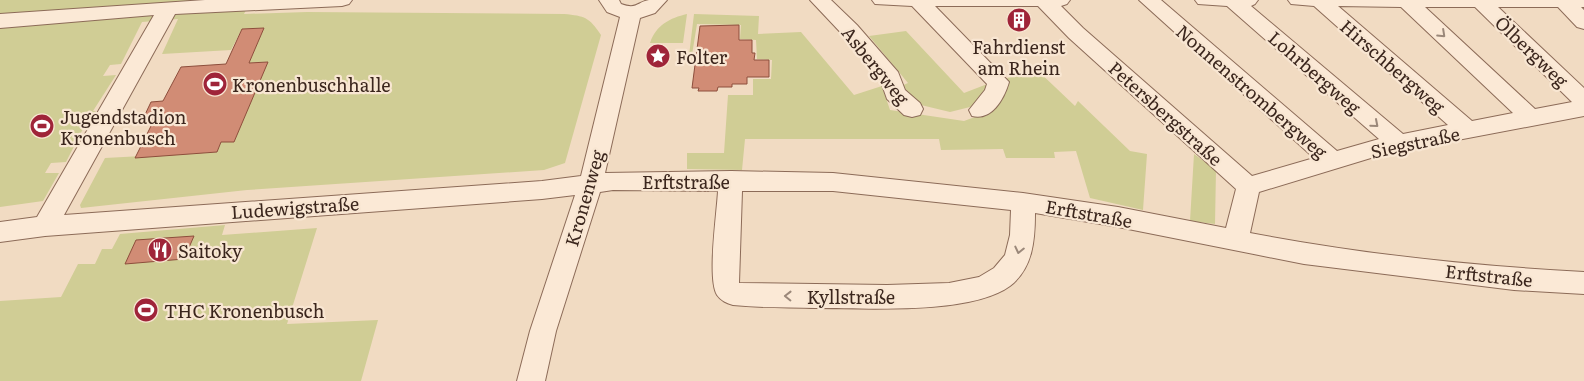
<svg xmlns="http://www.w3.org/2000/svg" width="1584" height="381" viewBox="0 0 1584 381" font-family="Literata,serif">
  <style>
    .green { fill: #d0cd95 }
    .building { fill: #d18c75; stroke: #8d4e3c }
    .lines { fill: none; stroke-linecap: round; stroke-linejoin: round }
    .minor-casing { stroke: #8c6b58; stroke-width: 2 }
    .minor { fill: #fbe9d6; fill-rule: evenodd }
    .oneway { stroke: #9b887a }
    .labels { text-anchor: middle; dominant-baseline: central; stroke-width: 4.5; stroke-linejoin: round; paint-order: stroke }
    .poi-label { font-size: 18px; fill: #3b261d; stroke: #f8e6d2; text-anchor: start }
    .street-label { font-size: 18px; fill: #3b261d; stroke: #f8e6d2 }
  </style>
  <rect width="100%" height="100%" fill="#f1dbc2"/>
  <!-- green -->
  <path class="green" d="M0,0H251L244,14L307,12L564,14C585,16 589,17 601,35L565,163L544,170L247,190L81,208L80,205L105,158L217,152L221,142H234L267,62L249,63L264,28L242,29L231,50L162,54L178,19L142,22L121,64L110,65L103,76L116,75L93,111H96L91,119H88L66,162L51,163L45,173H59L43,201L0,207Z
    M687,14L683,43H650C656,25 670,18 687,14Z
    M694,14L759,16L758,34L801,32L854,95L882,86L890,110L964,121L983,114L1005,79L1035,68L1075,106L1078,101L1130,151L1147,154L1143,210L1090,198L1076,151L1054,152L1055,158H1006L1003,149L941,150L939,139H745L742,170L687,169V153H724L728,95H753V79H771L772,60L757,59L756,40L740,39L741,25L697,24L691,61L701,62V64H688Z
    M906,31L964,93L990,83L978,105L950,112L921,105L899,87L908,83L869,36Z
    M1194,154L1216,170L1215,224L1190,221Z
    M225,225L222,235L317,228L287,324L378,320L361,381H0V301L61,297L78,264H95L102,249H112L120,234Z"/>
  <!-- building -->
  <path class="building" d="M739,25V40H752V53H755L754,60H769V77H747V84H732V87H718L717,91H698L699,88H692L700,26Z
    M264,28L249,63L268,62L234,142H221L217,152L135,158L154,120L142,121L151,102L163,101L181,67L226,64L242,29Z
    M194,236L184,259L125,264L136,240Z"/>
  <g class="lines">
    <defs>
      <path id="minor" d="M205,0H352L349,4L342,6L175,14L64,215L542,181L581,176L620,17L607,12L599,0H619L621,4C637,10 637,2 649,0C655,0 661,0 667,0L655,13L640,18L605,173L731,171L833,173L1023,193L1118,207L1226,228L1236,189L1069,38L1038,6H935L1009,82C1004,99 992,121 972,116L969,110L985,90L987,84L912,6L875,4L872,0H1070L1067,4L1061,6L1083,28L1252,176L1314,158L1139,0H1161L1337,151L1379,139L1227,6L1198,4L1195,0H1258L1255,4L1251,6L1403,134L1448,125L1314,6L1291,4L1288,0H1584V7H1581L1584,10V29L1577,27L1558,7H1498L1584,88V116L1384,154L1259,192L1250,233C1359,254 1474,266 1584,272V294L1514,290L1304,264L1118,227L1035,213C1035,240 1033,268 1010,286C971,315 865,308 816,308C789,307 761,308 733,305C727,303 721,301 717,295C707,279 717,212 718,191L613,190L600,192L556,331L545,381H517L530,331L575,195L542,199L45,236L0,242V222L37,217L154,15L0,28V14ZM1338,6L1401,7L1513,113L1472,121ZM1425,7H1475L1572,102L1535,109ZM742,191H833L1011,210L1010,235L1005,255L994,268L979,277L949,283L887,285L739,283Z
        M810,0H831L857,25L898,72L905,90L920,103L923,109L920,115L912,117L904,115L887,99L880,79L843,35Z"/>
    </defs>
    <!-- minor casing -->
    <use href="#minor" class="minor-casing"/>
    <!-- minor -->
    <use href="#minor" class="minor"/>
  </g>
  <!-- one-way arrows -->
  <defs><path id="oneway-chevron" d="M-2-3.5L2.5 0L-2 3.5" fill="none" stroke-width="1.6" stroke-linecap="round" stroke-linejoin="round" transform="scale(1.25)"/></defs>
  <g class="oneway">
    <use href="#oneway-chevron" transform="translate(1442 34) rotate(43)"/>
    <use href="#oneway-chevron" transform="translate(1375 124) rotate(41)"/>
    <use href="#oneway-chevron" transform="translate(1019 250) rotate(103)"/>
    <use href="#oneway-chevron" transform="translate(788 296) rotate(-179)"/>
  </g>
  <!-- icons -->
  <defs>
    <symbol id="building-disc" viewBox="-11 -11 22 22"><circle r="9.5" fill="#9f2439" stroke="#f8e6d2"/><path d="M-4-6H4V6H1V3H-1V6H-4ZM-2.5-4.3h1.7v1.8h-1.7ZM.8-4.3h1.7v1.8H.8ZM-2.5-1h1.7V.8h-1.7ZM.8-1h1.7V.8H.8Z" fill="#fff"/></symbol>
    <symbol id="sight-disc" viewBox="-11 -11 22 22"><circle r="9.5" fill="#9f2439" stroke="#f8e6d2"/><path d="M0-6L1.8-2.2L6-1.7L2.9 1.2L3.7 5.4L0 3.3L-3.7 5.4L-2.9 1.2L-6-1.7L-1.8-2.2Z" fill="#fff"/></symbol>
    <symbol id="stadium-disc" viewBox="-11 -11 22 22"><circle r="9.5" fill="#9f2439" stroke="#f8e6d2"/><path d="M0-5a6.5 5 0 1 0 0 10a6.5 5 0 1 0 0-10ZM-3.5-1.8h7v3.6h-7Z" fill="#fff"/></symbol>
    <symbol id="restaurant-disc" viewBox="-11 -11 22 22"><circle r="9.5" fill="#9f2439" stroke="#f8e6d2"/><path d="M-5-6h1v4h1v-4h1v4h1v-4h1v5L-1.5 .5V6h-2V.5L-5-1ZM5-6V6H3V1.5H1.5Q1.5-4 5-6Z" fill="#fff"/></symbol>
  </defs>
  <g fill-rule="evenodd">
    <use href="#building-disc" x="1005" y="6" width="28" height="28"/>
    <use href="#sight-disc" x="644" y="42" width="28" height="28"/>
    <use href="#stadium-disc" x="201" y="70" width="28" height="28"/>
    <use href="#stadium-disc" x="28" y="112" width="28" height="28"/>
    <use href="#restaurant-disc" x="146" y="236" width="28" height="28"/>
    <use href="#stadium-disc" x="132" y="296" width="28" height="28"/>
  </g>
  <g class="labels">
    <!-- poi labels -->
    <g class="poi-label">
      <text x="1019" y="46" text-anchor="middle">Fahrdienst<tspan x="1019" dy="21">am Rhein</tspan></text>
      <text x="676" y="56">Folter</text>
      <text x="232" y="84">Kronenbuschhalle</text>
      <text x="60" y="116">Jugendstadion<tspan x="60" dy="21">Kronenbusch</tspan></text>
      <text x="178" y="250">Saitoky</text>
      <text x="164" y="310">THC Kronenbusch</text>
    </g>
    <!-- street labels -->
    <g class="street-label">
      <text transform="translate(1532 51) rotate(44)">Ölbergweg</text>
      <text transform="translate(876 65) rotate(51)">Asbergweg</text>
      <text transform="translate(1393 66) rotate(41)">Hirschbergweg</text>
      <text transform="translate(1315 72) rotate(41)">Lohrbergweg</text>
      <text transform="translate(1252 91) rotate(41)">Nonnenstrombergweg</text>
      <text transform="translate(1166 113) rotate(42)">Petersbergstraße</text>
      <text transform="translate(1415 142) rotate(-12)">Siegstraße</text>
      <text x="686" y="181">Erftstraße</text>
      <text transform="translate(584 198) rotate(-74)">Kronenweg</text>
      <text transform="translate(295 207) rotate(-4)">Ludewigstraße</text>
      <text transform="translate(1089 213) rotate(10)">Erftstraße</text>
      <text transform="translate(1489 275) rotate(6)">Erftstraße</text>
      <text x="851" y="296">Kyllstraße</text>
    </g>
  </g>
</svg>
